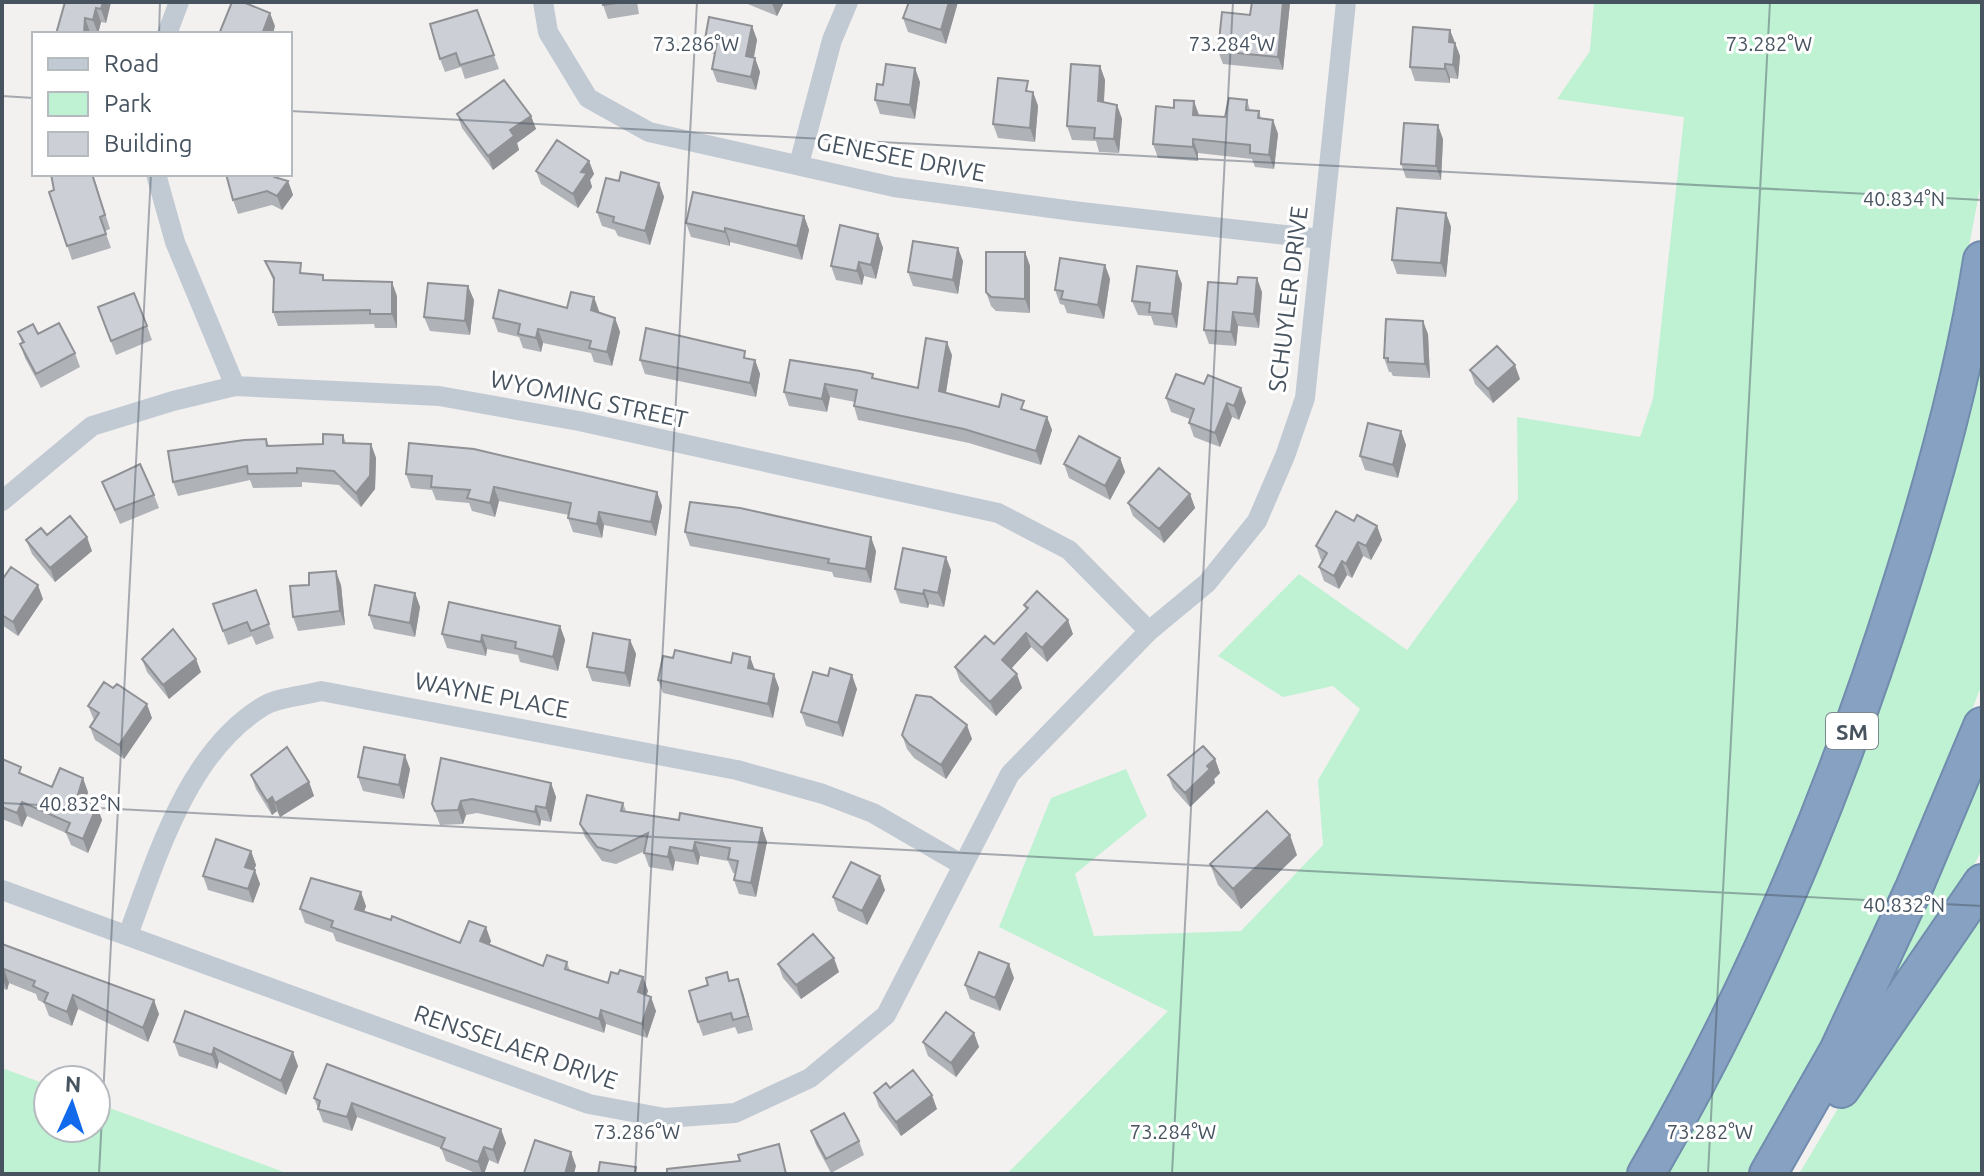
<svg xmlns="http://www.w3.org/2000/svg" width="1984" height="1176" viewBox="0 0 1984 1176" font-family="Ubuntu,sans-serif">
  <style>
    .green { fill: #bef2d3 }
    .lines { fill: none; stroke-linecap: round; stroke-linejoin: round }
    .motorway-casing { stroke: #718cad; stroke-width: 40 }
    .minor { stroke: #c1cad3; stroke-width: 20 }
    .motorway { stroke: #86a1c1; stroke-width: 36 }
    .wall { fill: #afb2b7 }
    .shaded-wall { fill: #8f9195 }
    .building { fill: #cccfd5; stroke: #8f9195; stroke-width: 2 }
    .ticks { fill: none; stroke: #47535f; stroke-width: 2; stroke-opacity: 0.45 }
    .labels { text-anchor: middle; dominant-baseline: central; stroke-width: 6; stroke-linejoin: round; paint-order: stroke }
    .shield { fill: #fff; stroke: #7e878f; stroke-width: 2 }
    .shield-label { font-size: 22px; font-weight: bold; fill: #47535f }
    .street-label { font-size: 24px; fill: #47535f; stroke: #fff }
    .ticks-label { font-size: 20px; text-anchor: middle; fill: #47535f; stroke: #fff; stroke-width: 6; stroke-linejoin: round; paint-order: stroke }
  </style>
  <rect width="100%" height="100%" fill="#f3f0f0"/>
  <!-- green -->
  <path class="green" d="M1594,2H1982L1981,183L1955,320L1918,470L1844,710L1761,924L1628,1174H1007L1168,1011L999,927L1051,798L1126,769L1147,816L1075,874L1094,936L1241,931L1323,845L1318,780L1360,709L1333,686L1283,697L1218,656L1299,574L1407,650L1518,499L1517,417L1640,437L1653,399L1684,117L1557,99L1590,51Z
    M1982,327V684L1911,867L1817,1064L1753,1174H1663L1767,977Z
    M1982,761V849L1966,882L1879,1008Z
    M1982,903V1174H1799L1865,1063Z
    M2,1068L48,1085V1128H96V1103L289,1174H2Z"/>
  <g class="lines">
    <defs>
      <path id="motorway" d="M1841,1089L1982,883
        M1646,1174C1756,986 1837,790 1902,582C1935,478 1965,369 1982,260
        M1768,1174L1838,1051L1914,888L1982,726"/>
    </defs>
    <!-- motorway casing -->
    <use href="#motorway" class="motorway-casing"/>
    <!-- minor -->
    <path class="minor" d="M543,2L548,32L588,98L649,132L894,187L1081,212L1321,239
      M167,34L179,2
      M799,164L832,40L848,2
      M156,174L175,242L235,386
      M2,501L92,426L173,401L235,386L439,396L579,421L998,513L1069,550L1149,631
      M2,890L589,1104L665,1118L735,1113L810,1078L886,1015L1010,774L1149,631L1207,583L1257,521L1285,456L1305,398L1346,2
      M128,935C157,857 187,753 262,707C277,697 304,696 321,691L737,770L823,794L873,813L961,864"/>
    <!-- motorway -->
    <use href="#motorway" class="motorway"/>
  </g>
  <!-- wall -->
  <path class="wall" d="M65,2H111L106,23L101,22L98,34L90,32Z
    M602,2H637L639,14L608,19Z
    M743,2H784L777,16Z
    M909,2H958L946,44L908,32L903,18Z
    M1290,3L1283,70L1223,64L1218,51Z
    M477,10L499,69L465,79L461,67L445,72L440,59Z
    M752,26L757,40L754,58H755L760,72L756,90L717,82L712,69L715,54L710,53L705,39Z
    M1450,30L1460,56L1458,79L1450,78V83L1415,81L1410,67Z
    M1100,66L1105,80L1104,102L1117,105L1122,119L1119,153L1099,152L1096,141L1072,140L1067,126Z
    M920,82L915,119L880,114L875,100L883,85Z
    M1031,92H1033L1038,106L1035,142L998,138L993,124Z
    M1247,100L1250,110L1259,111L1261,118L1273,120L1278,134L1274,169L1255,167L1252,159L1198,153V161L1158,158L1153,144L1199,115L1225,117Z
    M457,114L531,116L536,129L517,143L519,150L493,170L462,128Z
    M1443,139L1441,180L1406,178L1401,164Z
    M589,161L594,174L590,180L592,187L578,208L541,184L536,171Z
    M51,174H94H93L110,229L105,231L111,248L72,260L49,192L54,190Z
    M275,177L288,181L293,195L282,210L272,205L238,214L233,200Z
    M619,181L659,183L664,197L650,245L618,236L615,230L602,226L597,212Z
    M1446,213L1451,227L1446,277L1397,274L1392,260Z
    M804,216L809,230L802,260L730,242V246L691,237L686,223Z
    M878,234L883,248L876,279L864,276L862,285L836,280L831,266Z
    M1025,252L1030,266V313L996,311L991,306L986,292Z
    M265,261L325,280L397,296V328H375L374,324L278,326L273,312L274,282Z
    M963,261L958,294L913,286L908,272Z
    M1105,265L1110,279L1104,319L1067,313L1064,305L1060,304L1055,290Z
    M1182,284L1177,328L1154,325L1151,316L1138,315L1132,301Z
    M1262,292L1259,328L1238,326L1236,346L1209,344L1204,330Z
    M474,300L470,335L430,331L424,317Z
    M98,307L147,326L152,340L116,355Z
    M567,308L599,311V312L615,318L620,332L612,366L594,362L591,353L543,343L541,352L523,348L519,337L498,332L493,318Z
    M18,332L38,334L75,353L80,367L41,388L25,358L20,344L22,343Z
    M1428,334L1430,378L1393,376L1391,372H1389L1384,358Z
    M952,355L946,393L999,407L1027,411L1047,417L1052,430L1041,465L969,443L858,420L854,406L855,402L830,397L827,412L789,406L784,392L790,360L918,388Z
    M748,358L755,360L760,374L756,397L645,374L640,360Z
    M1470,370L1520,379L1493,403L1475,384Z
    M1166,398L1246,402L1239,420L1232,417L1220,447L1194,437L1189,423L1190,419L1171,412Z
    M1401,431L1406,445L1398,478L1365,470L1360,456Z
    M343,435L346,443L371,444L376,458L375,489L361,507L339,485L302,482V487L253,488L250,480L178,496L173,482L266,439L269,446L323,444Z
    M1120,458L1125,472L1110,500L1069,478L1064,464Z
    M406,474L657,492L662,506L656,536L604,525L602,538L573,532L568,518L569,515L499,501L495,517L472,511L469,503L436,500L432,490L411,488Z
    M102,482L154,495L159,508L120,524Z
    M1190,494L1195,508L1164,543L1133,516L1128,503Z
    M1354,521L1377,526L1382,540L1371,560L1363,556L1352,578L1347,575L1339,589L1324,581L1319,567L1323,561L1321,560L1316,546Z
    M685,532L876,551L871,583L834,577L832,572L690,546Z
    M47,535L92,551L55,582L32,554L26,540Z
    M951,570L944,607L929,604L928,608L900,603L895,589Z
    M2,580L43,599L18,636L2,625Z
    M309,585H341L345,625L298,631L293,617Z
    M256,590L274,638L256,645L252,636L228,645L213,604Z
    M415,593L420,607L415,637L374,629L369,615Z
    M1024,605L1073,634L1047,662L1031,647L1012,668L1022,688L996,716L960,681L955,667L994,644L1026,610Z
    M560,626L565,640L558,671L524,663L520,662L518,655L487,649L486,656L447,648L442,634Z
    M630,640L636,654L630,687L592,681L587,667Z
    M673,658L755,669L779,688L773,718L663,693L658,680Z
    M142,659L201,672L169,699L147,672Z
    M828,676L857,689L843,737L806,726L801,712Z
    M88,706L152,718L124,759L95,740L90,727L94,720Z
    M902,735L972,739L946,779L914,758L907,749Z
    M2,759L24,775L52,787L88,792L85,801L97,806L102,820L88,853L71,845L66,833L27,816L22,827L2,819Z
    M1215,759L1220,773L1214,779L1215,783L1190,807L1173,788L1168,775Z
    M410,769L404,799L363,791L358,777Z
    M251,775L309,782L314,796L280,817L277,811L272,815L256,789Z
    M551,783L556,797L551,822L541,820L540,826L477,813L466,815L463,824L440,825L432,804Z
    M623,803L626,811L679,820L762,828L767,842L756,897L739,894L734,880L735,873H733L728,861L700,856L698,865L675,861L673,871L649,867L644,853L645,851L616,864L602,861L585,837L580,824Z
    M251,851L256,865L254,870L260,884L253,903L208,890L203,876Z
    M1297,855L1241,909L1218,885L1210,864Z
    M885,890L867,925L838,911L833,897Z
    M366,906L364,912L460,943L491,941L489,945L543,966L567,962L570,971L608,983L618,974L643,977L648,991L646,995L656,1011L647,1038L606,1024L604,1033L336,941L333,933L305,923L300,909Z
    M2,944L159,1014L148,1042L78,1009L72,1026L49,1016L44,1003L38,1000L36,994L9,983L7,990L2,988Z
    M778,964L839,972L801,999L783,978Z
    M727,972L730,981L743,993L753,1030L738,1034L735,1027L703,1036L698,1022L708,985Z
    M1014,978L1000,1011L970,999L965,985Z
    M185,1011L298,1066L286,1095L219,1062L217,1069L179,1056L174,1042Z
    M974,1033L979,1047L956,1077L928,1056L923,1042Z
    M327,1064L506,1143L498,1164L489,1160L484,1174H478L446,1161L441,1148L357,1117L352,1131L323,1122L314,1098Z
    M890,1088L937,1109L901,1136L879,1107L874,1093Z
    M811,1131L859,1141L864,1155L831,1173L816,1145Z"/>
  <!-- shaded-wall -->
  <path class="shaded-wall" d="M103,2H111L106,23L101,9Z
    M772,2H784L777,16L772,3Z
    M949,2H958L946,44L941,30Z
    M1283,2H1289L1290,3L1283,70L1278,57Z
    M96,8L101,22L98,34L93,20Z
    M270,13L275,26L273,34H262Z
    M85,18L90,32V34H84Z
    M752,26L757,40L751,70L746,56Z
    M1450,30L1460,56L1458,79L1453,65L1449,42Z
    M755,58L760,72L756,90L751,77Z
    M1445,64L1450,78V83L1445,69Z
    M1100,66L1105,80L1103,115L1098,101Z
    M915,68L920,82L915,119L910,105Z
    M1033,92L1038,106L1035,142L1030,128Z
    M1194,101L1199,115H1193Z
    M1117,105L1122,119L1119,153L1114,139Z
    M531,116L536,129L517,143L519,150L493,170L488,156L510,130Z
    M1273,120L1278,134L1274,169L1269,155Z
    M1438,125L1443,139L1441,180L1436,166Z
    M1193,139L1198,153V161L1193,147Z
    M589,161L594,174L590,180L592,187L578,208L573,194L581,172Z
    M288,181L293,195L282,210L277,196Z
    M659,183L664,197L650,245L645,231Z
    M1446,213L1451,227L1446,277L1441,263Z
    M804,216L809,230L802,260L797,246Z
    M725,228L730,242V246L725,232Z
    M878,234L883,248L876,279L871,265Z
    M958,248L963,261L958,294L953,280Z
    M1025,252L1030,266V313L1025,299Z
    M859,262L864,276L862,285L857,271Z
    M1105,265L1110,279L1104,319L1098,305Z
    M1177,271L1182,284L1177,328L1172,314Z
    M1257,278L1262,292L1259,328L1254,314Z
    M392,282L397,296V328L392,314Z
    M468,286L474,300L470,335L465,321Z
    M594,297L599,311L596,323L591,310Z
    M1233,312L1238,326L1236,346L1231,332Z
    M615,318L620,332L612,366L607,352Z
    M1423,321L1428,334L1430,378L1425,364Z
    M538,329L543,343L541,352L536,338Z
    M947,342L952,355L944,404L939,391Z
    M755,360L760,374L756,397L750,383Z
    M1515,365L1520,379L1493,403L1488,389Z
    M825,384L830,397L827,412L822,399Z
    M1241,388L1246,402L1239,420L1234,406Z
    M1227,403L1232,417L1220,447L1215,433Z
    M1047,417L1052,430L1041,465L1036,451Z
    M1401,431L1406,445L1398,478L1393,465Z
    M371,444L376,458L375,489L361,507L356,493Z
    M1120,458L1125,472L1110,500L1105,486Z
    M494,487L499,501L495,517L490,503Z
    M657,492L662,506L656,536L651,522Z
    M1190,494L1195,508L1164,543L1159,529Z
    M599,512L604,525L602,538L597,524Z
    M1377,526L1382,540L1371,560L1366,546Z
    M87,537L92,551L55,582L50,568Z
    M871,537L876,551L871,583L866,569Z
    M1358,542L1363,556L1352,578L1346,564Z
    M946,557L951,570L944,607L938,593Z
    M1342,561L1347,575L1339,589L1334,576Z
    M336,571L341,585L345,625L340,611Z
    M38,585L43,599L18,636L13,622Z
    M924,590L929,604L928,608L923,594Z
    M415,593L420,607L415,637L410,623Z
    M1068,620L1073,634L1047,662L1042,648Z
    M560,626L565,640L558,671L553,657Z
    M1026,633L1031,647L1007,673L1002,660Z
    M482,635L487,649L486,656L481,642Z
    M630,640L636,654L630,687L625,673Z
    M750,657L755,670L748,668Z
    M196,659L201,672L169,699L163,685Z
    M774,674L779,688L773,718L768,704Z
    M1017,674L1022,688L996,716L990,702Z
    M852,675L857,689L843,737L838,723Z
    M147,704L152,718L124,759L119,745Z
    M967,725L972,739L946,779L941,765Z
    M405,755L410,769L404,799L399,785Z
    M1215,759L1220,773L1214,779L1215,783L1190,807L1185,793Z
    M83,778L88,792L82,812L77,798Z
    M309,782L314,796L280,817L275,803Z
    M551,783L556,797L551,822L546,808Z
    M272,797L277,811L272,815L267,801Z
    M461,801L466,815L463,824L458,810Z
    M22,802L27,816L22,827L17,813Z
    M97,806L102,820L88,853L83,839Z
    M536,806L541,820L540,826L535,812Z
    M762,828L767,842L756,897L751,883Z
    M1290,835L1297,855L1241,909L1233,889Z
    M695,842L700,856L698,865L693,851Z
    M670,847L675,861L673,871L668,857Z
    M251,851L256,865L250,881L245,867Z
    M255,870L260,884L253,903L248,889Z
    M880,876L885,890L867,925L862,911Z
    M361,892L366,906L360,923L355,909Z
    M486,927L491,941L485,955L480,941Z
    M834,958L839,972L801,999L796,985Z
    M1009,964L1014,978L1000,1011L995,998Z
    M4,969L9,983L7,990L2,977Z
    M643,977L648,991L643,1006L638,992Z
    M738,979L743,993L753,1030L748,1016Z
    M73,995L78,1009L72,1026L67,1012Z
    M651,997L656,1011L647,1038L642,1024Z
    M154,1000L159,1014L148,1042L143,1028Z
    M601,1010L606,1024L604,1033L599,1019Z
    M974,1033L979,1047L956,1077L951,1063Z
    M214,1048L219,1062L217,1069L212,1055Z
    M293,1052L298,1066L286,1095L281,1081Z
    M932,1095L937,1109L901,1136L896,1122Z
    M352,1103L357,1117L352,1131L347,1117Z
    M501,1129L506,1143L498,1164L493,1150Z
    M484,1147L489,1160L484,1174H482L478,1162Z
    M571,1152L576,1166L574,1174H565Z"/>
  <!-- building -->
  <path class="building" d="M65,2H103L101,9L96,8L93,20L85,18L84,34H56Z
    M232,2H243L270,13L262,34H219Z
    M602,2H624L603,5Z
    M909,2H949L941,30L903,18Z
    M1252,2H1283L1278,57L1218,51L1222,12L1250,15Z
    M477,10L494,55L460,65L456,53L440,59L430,24Z
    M709,17L752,26L746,56L755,58L751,77L712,69L717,42L705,39Z
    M1413,27L1450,30L1449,42L1455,43L1453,65L1445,64V69L1410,67Z
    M886,64L915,68L910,105L875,100L877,84L883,85Z
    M1071,64L1100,66L1098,101L1117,105L1114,139L1094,138L1095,128L1067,126Z
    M998,78L1028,81L1026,91L1033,92L1030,128L993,124Z
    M504,80L531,116L510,130L514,136L488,156L457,114Z
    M1229,98L1247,100L1246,110L1259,111L1258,118L1273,120L1269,155L1250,153V145L1193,139V147L1153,144L1156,106L1174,108V100L1194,101L1193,115L1225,117Z
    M1404,123L1438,125L1436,166L1401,164Z
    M557,140L589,161L581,172L587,173L573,194L536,171Z
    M621,172L659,183L645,231L613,222L614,217L597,212L606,178L619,181Z
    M51,174H92L105,215L100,217L106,234L67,246L49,192L54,190Z
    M226,174H273L274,177L288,181L277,196L267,191L233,200Z
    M693,192L804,216L797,246L725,228V232L686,223Z
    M1397,208L1446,213L1441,263L1392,260Z
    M840,225L878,234L871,265L859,262L857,271L831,266Z
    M913,241L958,248L953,280L908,272Z
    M986,252H1025V299L991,297L986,292Z
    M1060,258L1105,265L1098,305L1061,299L1063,291L1055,290Z
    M265,261L301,263L300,273L323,275V280L392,282V314H370V310L273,312L274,278Z
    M1137,266L1177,271L1172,314L1149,312L1150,303L1132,301Z
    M1238,277L1257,278L1254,314L1233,312L1231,332L1204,330L1208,282L1237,284Z
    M428,283L468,286L465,321L424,317Z
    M499,290L567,308L571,292L594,297L591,310L615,318L607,352L589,348L591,341L538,329L536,338L518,334L520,324L493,318Z
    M134,293L147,326L111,341L98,307Z
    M1386,319L1423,321L1425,364L1388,362V358H1384Z
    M59,323L75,353L36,374L20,344L24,342L18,332L33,324L38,334Z
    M646,328L745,351L744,358L755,360L750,383L640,360Z
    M926,338L947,342L939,391L999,407L1002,394L1024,401L1021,409L1047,417L1036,451L964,429L854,406L857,390L825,384L822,399L784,392L790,360L860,371L873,374L872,378L918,388Z
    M1497,346L1515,365L1488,389L1470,370Z
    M1176,374L1204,384L1208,375L1241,388L1234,406L1227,403L1215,433L1189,423L1194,409L1166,398Z
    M1368,423L1401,431L1393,465L1360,456Z
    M323,434L343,435V443L371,444L370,476L356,493L334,471L297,468V473L248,474L247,466L173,482L168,451L244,440L266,439L267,446L323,444Z
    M1079,436L1120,458L1105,486L1064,464Z
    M409,443L474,449L657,492L651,522L599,512L597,524L568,518L571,503L494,487L490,503L467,498L470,490L431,487L432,476L406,474Z
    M140,464L154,495L115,510L102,482Z
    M1159,468L1190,494L1159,529L1128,503Z
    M690,502L740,508L871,537L866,569L828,563L829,559L685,532Z
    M1336,511L1354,521L1357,515L1377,526L1366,546L1358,542L1346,564L1342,561L1334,576L1319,567L1327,553L1316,546Z
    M70,516L87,537L50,568L26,540L41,528L47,535Z
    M903,548L946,557L938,593L924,590L923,594L895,589Z
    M11,567L38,585L13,622L2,615V580Z
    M336,571L340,611L293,617L290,586L309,585V573Z
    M375,585L415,593L410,623L369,615Z
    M256,590L269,624L251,631L247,622L223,631L213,604Z
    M1037,591L1068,620L1042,648L1026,633L1002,660L1017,674L990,702L955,667L985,636L994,644L1028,608L1024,605Z
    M449,602L560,626L553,657L519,649L515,648L516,642L482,635L481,642L442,634Z
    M173,629L196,659L163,685L142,659Z
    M593,633L630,640L625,673L587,667Z
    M675,650L731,663L733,653L750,657L748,668L774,674L768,704L658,680L663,656L673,658Z
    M830,668L852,675L838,723L801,712L813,672L828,676Z
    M104,682L113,688L117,684L147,704L119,745L90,727L99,713L88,706Z
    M916,695L931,697L967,725L941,765L909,744L902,735Z
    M1203,746L1215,759L1207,766L1210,769L1185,793L1168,775Z
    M287,747L309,782L275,803L272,797L267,801L251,775Z
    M364,747L405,755L399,785L358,777Z
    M441,758L551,783L546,808L536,806L535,812L472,799L461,801L458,810L435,811L432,804Z
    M2,759L21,767L19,773L52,787L60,768L83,778L77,798L97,806L83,839L66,832L70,823L22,802L17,813L2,807Z
    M587,795L623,803L621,811L679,820L680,813L762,828L751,883L734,880L738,861L728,859L730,848L695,842L693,851L670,847L668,857L644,853L648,833L611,851L597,847L580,824Z
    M1267,811L1290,835L1233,889L1210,864Z
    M216,839L251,851L245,867L255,870L248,889L203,876Z
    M851,862L880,876L862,911L833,897Z
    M311,878L361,892L355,909L391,920L392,916L460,943L469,921L486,927L480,941L543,966L547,955L567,962L565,969L608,983L611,972L618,974L620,970L643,977L638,992L651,997L642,1024L601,1010L599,1019L331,927L333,921L300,909Z
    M813,934L834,958L796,985L778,964Z
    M2,944L154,1000L143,1028L73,995L67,1012L44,1002L48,993L33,986L35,981L4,969L2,974Z
    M979,952L1009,964L995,998L965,985Z
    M727,972L729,981L738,979L748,1016L733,1020L731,1013L698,1022L689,991L708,985L706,978Z
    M185,1011L293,1052L281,1081L214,1048L212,1055L174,1042Z
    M946,1012L974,1033L951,1063L923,1042Z
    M327,1064L501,1129L493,1150L484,1147L478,1162L441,1148L445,1138L352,1103L347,1117L318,1109L320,1101L314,1098Z
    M913,1070L932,1095L896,1122L874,1093L886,1083L890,1088Z
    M844,1113L859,1141L826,1159L811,1131Z
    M535,1140L571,1152L565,1174L524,1173Z
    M779,1144L786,1174H667V1169L740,1161L738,1155Z
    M600,1162L636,1167L635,1174H598Z"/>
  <!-- ticks -->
  <path class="ticks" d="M159,34L160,2M2,96L34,98M290,111L1982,200M2,803L1982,906M99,1174L151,174M635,1174L697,2M1172,1174L1233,2M1708,1174L1770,2"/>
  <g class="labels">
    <!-- shield labels -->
    <rect class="shield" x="1826" y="713" width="52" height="36" rx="6"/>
    <g class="shield-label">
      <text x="1852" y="731">SM</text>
    </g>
    <!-- street labels -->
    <g class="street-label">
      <text transform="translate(901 157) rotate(11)">GENESEE DRIVE</text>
      <text transform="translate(1288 299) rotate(-83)">SCHUYLER DRIVE</text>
      <text transform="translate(589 399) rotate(12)">WYOMING STREET</text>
      <text transform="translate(492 695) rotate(11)">WAYNE PLACE</text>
      <text transform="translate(516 1047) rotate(19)">RENSSELAER DRIVE</text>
    </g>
  </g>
  <g class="ticks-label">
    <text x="696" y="51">73.286°W</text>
    <text x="1232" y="51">73.284°W</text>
    <text x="1769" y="51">73.282°W</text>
    <text x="1904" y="206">40.834°N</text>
    <text x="80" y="811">40.832°N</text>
    <text x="1904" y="912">40.832°N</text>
    <text x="637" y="1139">73.286°W</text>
    <text x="1173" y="1139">73.284°W</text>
    <text x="1710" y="1139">73.282°W</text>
  </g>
  <!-- border -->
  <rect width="1984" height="1176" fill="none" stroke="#47535f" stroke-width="8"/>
  <!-- legend -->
  <rect x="32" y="32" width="260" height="144" fill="#ffffff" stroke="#b5babf" stroke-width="2"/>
  <rect x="48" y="58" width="40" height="12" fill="#c1cad3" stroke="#b5babf" stroke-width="2"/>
  <text x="104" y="72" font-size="24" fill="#47535f">Road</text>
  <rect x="48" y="92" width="40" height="24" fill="#bef2d3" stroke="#b5babf" stroke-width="2"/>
  <text x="104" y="112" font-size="24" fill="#47535f">Park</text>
  <rect x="48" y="132" width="40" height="24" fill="#cccfd5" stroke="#b5babf" stroke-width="2"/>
  <text x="104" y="152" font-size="24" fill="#47535f">Building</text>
  <!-- north arrow -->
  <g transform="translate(72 1104) rotate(3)"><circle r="38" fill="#ffffff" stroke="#b5babf" stroke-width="2"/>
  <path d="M0-6L14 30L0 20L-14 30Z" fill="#116aec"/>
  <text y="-12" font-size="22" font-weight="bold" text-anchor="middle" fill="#47535f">N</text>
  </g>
</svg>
